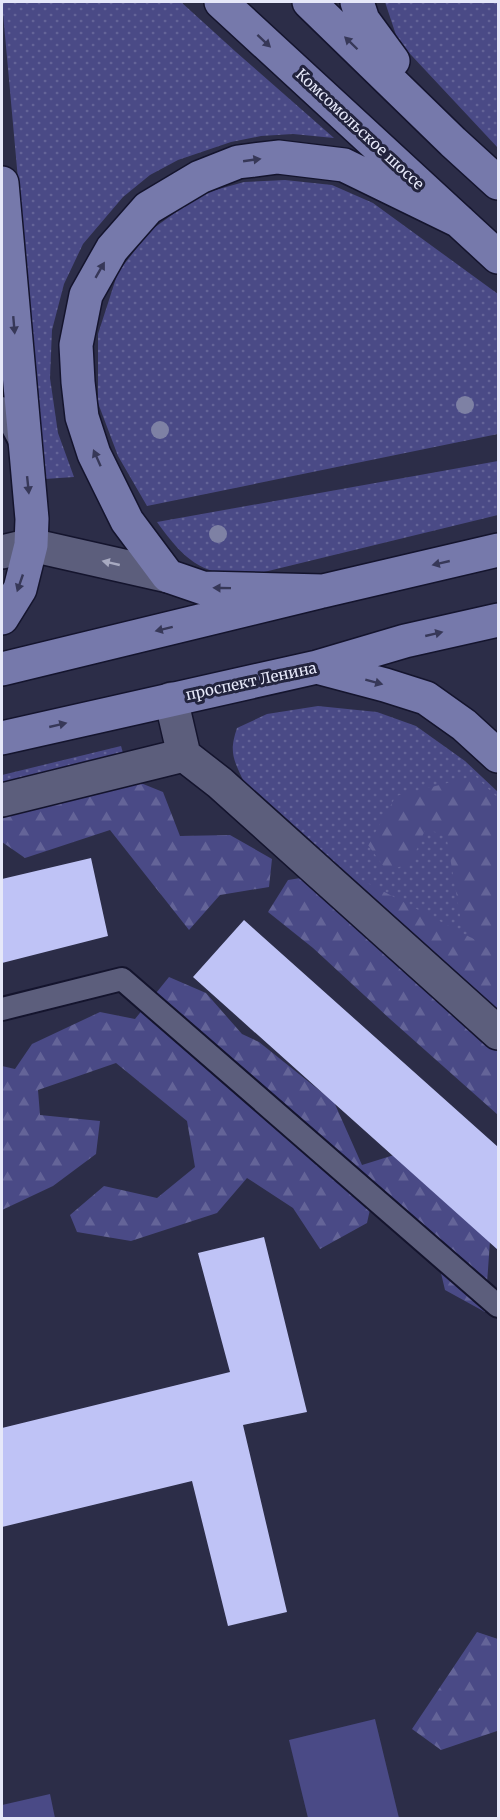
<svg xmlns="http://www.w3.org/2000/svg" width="500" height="1820" viewBox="0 0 500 1820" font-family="Merriweather,serif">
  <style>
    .grass { fill: url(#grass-dots) }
    .forest { fill: url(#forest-firs) }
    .pitch { fill: #4a4a86 }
    .building { fill: #bfc3f6 }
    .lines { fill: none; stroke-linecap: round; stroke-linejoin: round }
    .lane-casing { stroke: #14142d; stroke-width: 26 }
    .street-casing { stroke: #14142d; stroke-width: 36 }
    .primary-casing { stroke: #14142d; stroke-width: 36 }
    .lane { stroke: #5c5e7c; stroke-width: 22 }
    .street { stroke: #5c5e7c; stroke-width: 33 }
    .primary { stroke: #7679ab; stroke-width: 33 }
    .tree { fill: #7e81a4 }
    .oneway { fill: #373858 }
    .oneway2 { fill: #a8aac1 }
    .labels { text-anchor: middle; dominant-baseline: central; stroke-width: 6; stroke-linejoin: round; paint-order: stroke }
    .street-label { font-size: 15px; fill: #e6e8f9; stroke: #22233d }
  </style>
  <defs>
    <pattern id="grass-dots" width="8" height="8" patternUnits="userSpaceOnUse" patternTransform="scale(1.5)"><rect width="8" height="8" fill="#4a4a86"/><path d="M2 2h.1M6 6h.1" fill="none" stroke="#646498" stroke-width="1.8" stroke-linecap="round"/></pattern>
    <pattern id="forest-firs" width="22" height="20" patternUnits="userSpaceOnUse" patternTransform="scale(1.5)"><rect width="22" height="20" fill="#4a4a86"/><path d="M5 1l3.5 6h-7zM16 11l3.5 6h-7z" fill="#646498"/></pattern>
  </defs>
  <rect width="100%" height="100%" fill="#2c2d48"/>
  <!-- grass -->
  <path class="grass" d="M2,2H181L236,52L334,138L293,134L261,136L231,142L178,160L150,175L123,197L83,244L64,284L52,330L50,378L58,433L74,477L45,479Z
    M385,2H498V148L398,41Z
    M285,180L332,185L373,203L498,294V434L147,506L118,456L98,403V334L118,272L151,230L201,194L244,182Z
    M498,461V515L260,573C249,573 237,575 226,574C193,570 175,547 157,522Z
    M318,706L377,712L416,726L465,761L498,792V1011L244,782C233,759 229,752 237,728L267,714Z
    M121,746L123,753L2,789V775Z"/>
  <!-- forest -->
  <path class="forest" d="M91,763L163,792L180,836L230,835L272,859L269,887L220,895L189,930L110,830L25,858L2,842V816L21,799Z
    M475,776L498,798V956L461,921L446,834L425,830L411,863L387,871L368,845L396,796Z
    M325,874L356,877L483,944L498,959V1115L390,1019L313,948L268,912L288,880Z
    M169,977L206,993L242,1034L259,1042L334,1102L362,1165L394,1155L490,1241L485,1312L445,1290L435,1248L373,1196L367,1223L320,1249L293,1208L247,1178L217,1213L131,1241L77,1232L70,1215L104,1186L157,1198L195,1167L187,1121L116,1063L38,1090L40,1115L100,1121L96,1154L53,1186L2,1210V1066L15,1069L32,1044L100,1012L135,1019Z
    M477,1632L498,1639V1733L497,1731L441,1750L412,1729Z"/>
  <!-- pitch -->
  <path class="pitch" d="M375,1719L399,1818H308L289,1740Z
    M50,1794L55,1818H2V1805Z"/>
  <!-- building -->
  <path class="building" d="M91,858L108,936L2,963V879Z
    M244,920L498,1147V1250L193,977Z
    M264,1237L307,1412L243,1425L287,1612L228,1626L192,1481L2,1527V1428L230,1372L198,1253Z"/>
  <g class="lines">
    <defs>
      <path id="lane" d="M2,408L21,443
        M2,1009L122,979L498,1306"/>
      <path id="street" d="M2,552L31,545L168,576
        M171,699L184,755L220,783L498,1033
        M2,800L184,755"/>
      <path id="primary" d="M221,2L498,257
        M309,2L453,142L498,183
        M357,2L363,20L393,61
        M2,183L32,519L31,545L20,589L2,618
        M323,591L203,588L168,576L127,521L94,454L82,417L78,382L76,345L86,295L112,249L148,208L200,177L238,162L278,157L344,165L459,221
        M317,667L385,685L426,698L464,725L498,756
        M2,669L323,591L498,550
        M2,738L317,667L405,641L498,620"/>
    </defs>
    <!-- lane casing -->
    <use href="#lane" class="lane-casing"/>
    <!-- street casing -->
    <use href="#street" class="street-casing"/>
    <!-- primary casing -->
    <use href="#primary" class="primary-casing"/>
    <!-- lane -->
    <use href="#lane" class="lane"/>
    <!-- street -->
    <use href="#street" class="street"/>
    <!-- primary -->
    <use href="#primary" class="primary"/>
  </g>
  <!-- trees -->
  <g class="tree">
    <circle cx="465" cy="405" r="9"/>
    <circle cx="160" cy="430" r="9"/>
    <circle cx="218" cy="534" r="9"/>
  </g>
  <!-- one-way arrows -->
  <defs><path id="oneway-solid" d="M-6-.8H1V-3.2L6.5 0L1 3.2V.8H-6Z" transform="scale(1.5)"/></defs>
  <g class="oneway">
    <use href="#oneway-solid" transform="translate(264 41) rotate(43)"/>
    <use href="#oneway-solid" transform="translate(351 43) rotate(-136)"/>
    <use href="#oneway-solid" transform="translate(252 160) rotate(-8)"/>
    <use href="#oneway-solid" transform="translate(100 270) rotate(-60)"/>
    <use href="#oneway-solid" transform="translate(14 325) rotate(85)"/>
    <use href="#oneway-solid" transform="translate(97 458) rotate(-114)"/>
    <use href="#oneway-solid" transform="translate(28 485) rotate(84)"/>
    <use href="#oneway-solid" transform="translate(441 563) rotate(167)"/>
    <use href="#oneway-solid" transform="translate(20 583) rotate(109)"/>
    <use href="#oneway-solid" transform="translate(222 588) rotate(-179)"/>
    <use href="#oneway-solid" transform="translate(164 629) rotate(166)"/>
    <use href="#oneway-solid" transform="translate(434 634) rotate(-13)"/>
    <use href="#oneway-solid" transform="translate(374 682) rotate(15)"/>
    <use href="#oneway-solid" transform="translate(58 725) rotate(-13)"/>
  </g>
  <use class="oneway2" href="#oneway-solid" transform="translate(111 563) rotate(-167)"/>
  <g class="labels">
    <!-- street labels -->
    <g class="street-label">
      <text transform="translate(360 129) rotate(43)">Комсомольское шоссе</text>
      <text transform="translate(251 681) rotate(-12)">проспект Ленина</text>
    </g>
  </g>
  <!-- border -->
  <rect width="500" height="1820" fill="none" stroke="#e6e8f9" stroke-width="6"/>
</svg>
